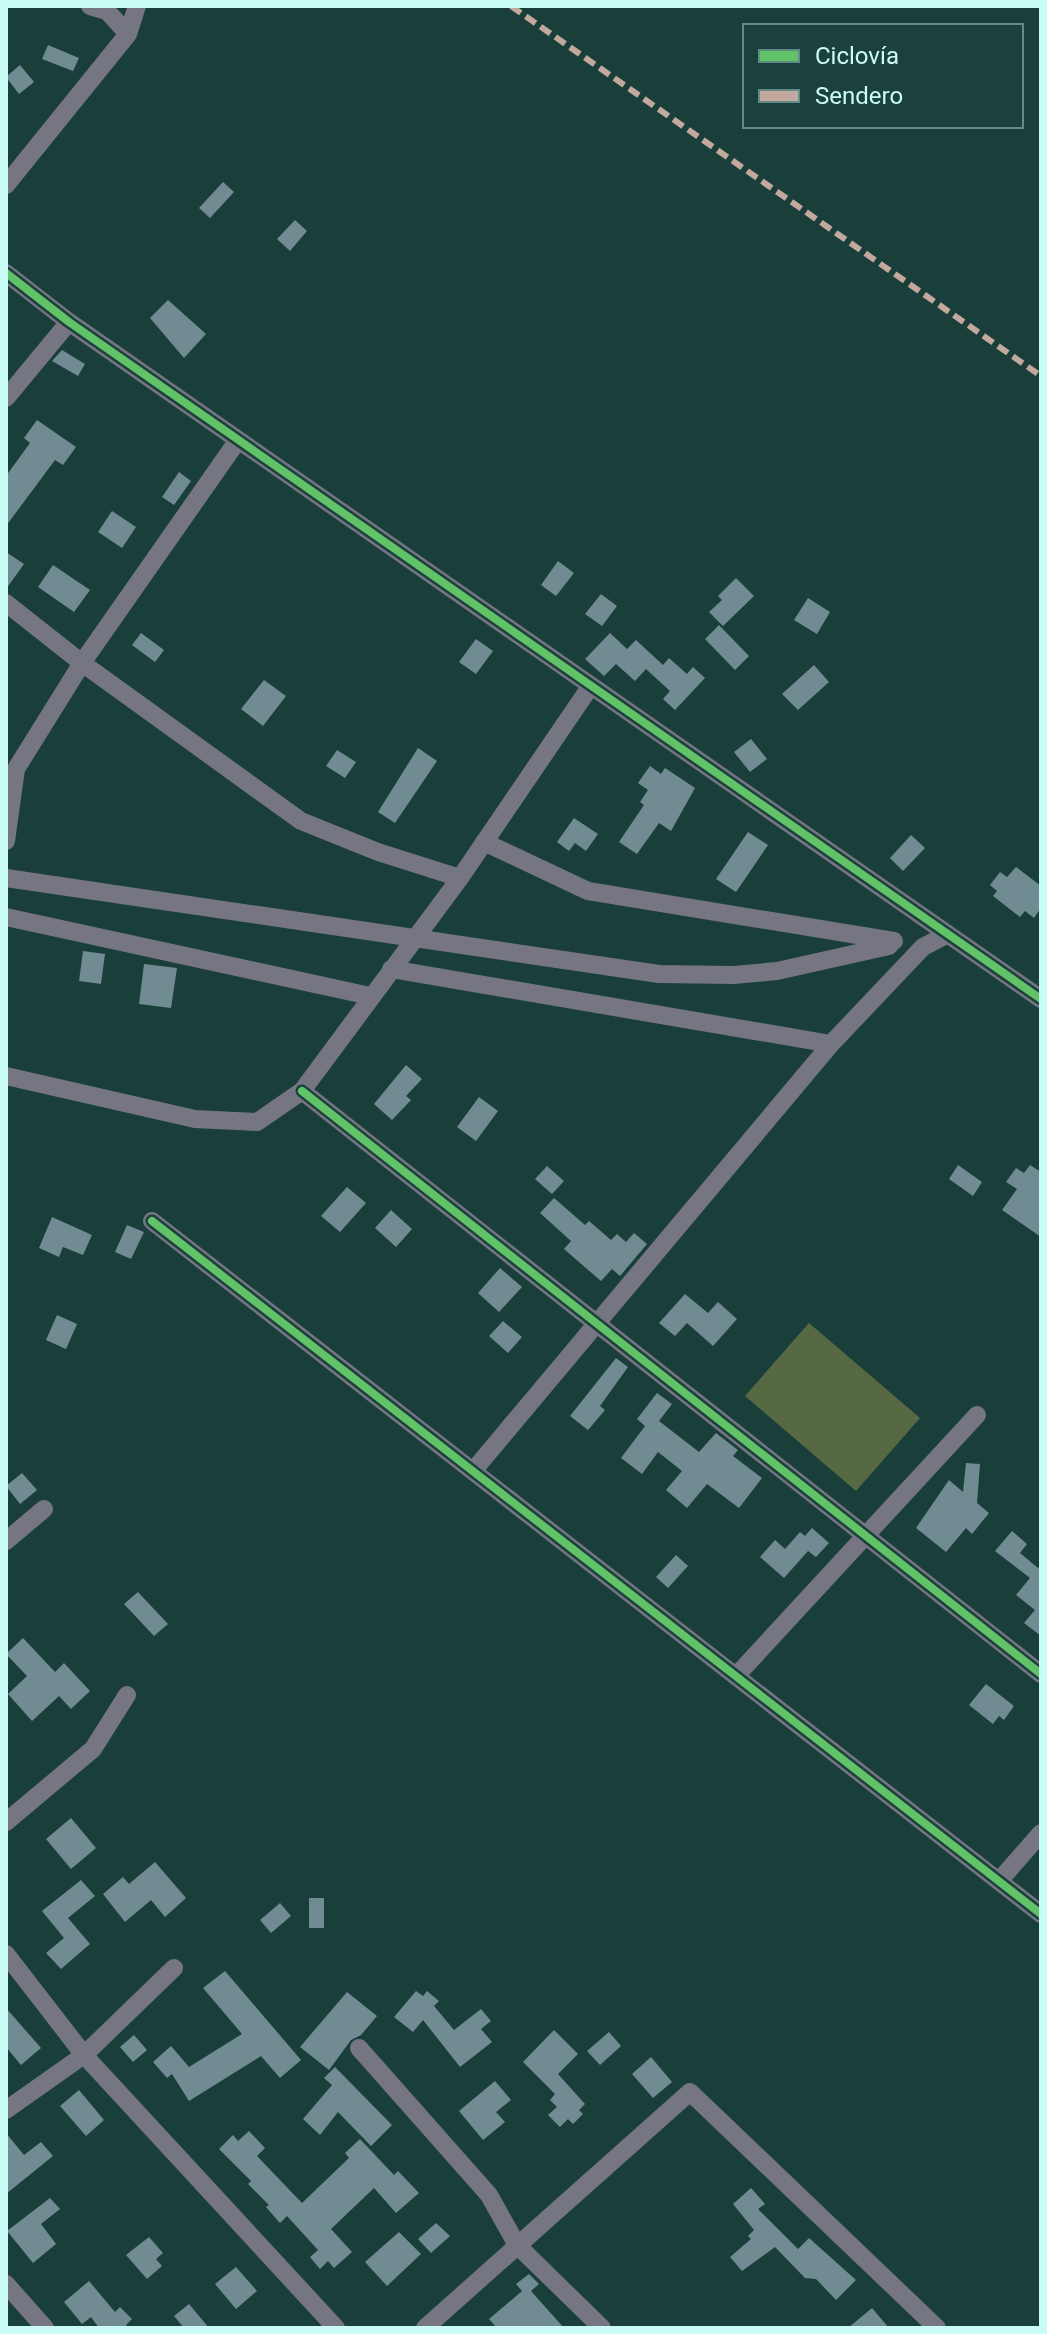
<svg xmlns="http://www.w3.org/2000/svg" width="1047" height="2334" viewBox="0 0 1047 2334" font-family="Roboto,sans-serif">
  <style>
    .green { fill: #576943 }
    .building { fill: #718b92 }
    .lines { fill: none; stroke-linecap: round; stroke-linejoin: round }
    .minor { stroke: #767582; stroke-width: 18 }
    .quiet { stroke: #c3a89e; stroke-width: 6; stroke-dasharray: 12 6; stroke-linecap: butt }
    .cycleway-casing { stroke: #1c403c; stroke-width: 13 }
    .cycleway { stroke: #61c268; stroke-width: 8 }
  </style>
  <rect width="100%" height="100%" fill="#1a3f3b"/>
  <!-- green -->
  <path class="green" d="M809,1323L920,1418L856,1491L745,1396Z"/>
  <!-- building -->
  <path class="building" d="M48,45L79,58L73,71L42,59Z
    M20,65L34,82L19,94L6,77Z
    M223,182L234,192L210,218L199,208Z
    M295,220L307,231L290,251L277,239Z
    M168,300L206,334L184,358L150,318Z
    M62,350L85,364L78,376L52,361Z
    M37,420L76,447L63,465L55,460L6,526V476L30,443L24,438Z
    M179,472L191,481L174,505L162,497Z
    M112,511L136,527L122,548L98,532Z
    M6,552L24,564L6,589Z
    M558,561L574,573L556,596L541,585Z
    M53,565L90,590L74,612L38,587Z
    M736,578L754,596L723,626L709,612L722,600L718,596Z
    M601,594L617,606L602,626L585,614Z
    M808,598L830,612L817,634L794,620Z
    M719,625L749,656L735,670L705,639Z
    M141,633L164,650L155,662L132,645Z
    M610,633L627,649L636,640L663,665L669,658L687,674L693,667L705,678L675,710L663,699L670,691L646,669L635,681L616,664L604,676L585,659Z
    M476,639L493,651L476,674L459,662Z
    M814,665L829,682L798,710L782,694Z
    M264,680L286,696L263,726L241,709Z
    M751,739L767,759L750,772L734,752Z
    M418,748L437,761L395,823L378,812Z
    M337,750L356,762L345,778L326,766Z
    M650,766L661,774L665,768L695,788L671,831L659,823L637,854L619,842L644,805L640,802L648,790L638,783Z
    M574,818L598,834L586,851L575,843L569,851L557,842Z
    M748,832L768,845L736,892L716,879Z
    M911,835L925,848L903,871L890,858Z
    M1016,867L1041,886V908L1034,918L1025,911L1020,917L993,896L997,891L990,885L1000,872L1007,877Z
    M83,951L105,954L101,984L79,981Z
    M144,964L177,968L171,1008L139,1004Z
    M406,1065L422,1079L406,1096L411,1100L392,1120L374,1104Z
    M479,1097L498,1111L476,1141L457,1127Z
    M958,1165L982,1182L973,1196L949,1179Z
    M1030,1165L1041,1172V1237L1002,1210L1017,1189L1006,1182L1016,1168L1024,1173Z
    M547,1166L564,1181L552,1194L535,1179Z
    M347,1187L366,1203L340,1232L321,1216Z
    M554,1198L585,1225L589,1221L611,1240L617,1234L626,1242L634,1233L647,1244L620,1276L612,1269L601,1281L564,1249L571,1241L540,1213Z
    M391,1210L412,1229L396,1247L375,1228Z
    M52,1217L92,1235L83,1255L63,1247L59,1257L39,1248Z
    M127,1225L144,1232L131,1259L115,1252Z
    M500,1268L522,1287L499,1312L478,1293Z
    M685,1294L708,1313L718,1302L737,1319L713,1346L687,1323L675,1336L659,1323Z
    M57,1315L77,1324L66,1349L46,1340Z
    M503,1321L522,1337L508,1353L489,1336Z
    M616,1358L628,1367L600,1406L605,1410L588,1430L570,1416Z
    M657,1393L672,1404L659,1421L699,1452L716,1433L738,1450L733,1456L762,1478L739,1508L707,1484L687,1508L666,1490L682,1471L658,1452L642,1474L621,1458L645,1426L637,1419Z
    M966,1463L980,1464L977,1503L989,1513L972,1534L966,1528L946,1552L916,1528L949,1480L963,1492Z
    M22,1473L37,1490L20,1504L6,1486Z
    M812,1528L829,1543L816,1557L808,1551L784,1578L760,1557L775,1540L785,1549L800,1532L805,1536Z
    M1012,1531L1027,1544L1020,1553L1038,1568L1041,1565V1636L1024,1623L1035,1610L1016,1595L1030,1578L995,1551Z
    M676,1555L688,1566L668,1588L656,1577Z
    M138,1592L168,1624L154,1636L124,1604Z
    M23,1638L55,1672L64,1663L90,1691L71,1709L59,1696L32,1721L8,1694L27,1676L6,1654Z
    M986,1684L1014,1706L1004,1720L999,1716L993,1724L969,1705Z
    M71,1818L96,1848L71,1869L46,1839Z
    M155,1862L186,1898L165,1917L151,1900L125,1922L103,1894L123,1877L129,1884Z
    M81,1880L95,1896L68,1918L90,1944L61,1969L46,1953L64,1938L42,1911Z
    M309,1898H324V1928H309Z
    M280,1903L291,1916L271,1933L260,1920Z
    M225,1971L301,2060L280,2078L261,2056L189,2101L172,2074L167,2078L153,2062L171,2046L189,2067L242,2034L203,1988Z
    M416,1991L423,1996L427,1991L439,2001L434,2006L454,2030L481,2009L491,2021L481,2029L492,2042L460,2067L423,2020L413,2032L394,2017Z
    M347,1992L377,2016L361,2035L351,2040L329,2070L300,2047Z
    M6,2008L41,2048L21,2065L6,2047Z
    M554,2030L578,2054L558,2074L585,2104L579,2110L583,2114L573,2124L568,2119L560,2127L548,2115L557,2107L550,2100L555,2094L523,2062Z
    M609,2032L621,2046L600,2065L587,2051Z
    M134,2035L147,2050L133,2062L120,2047Z
    M651,2057L672,2082L653,2098L632,2074Z
    M335,2067L392,2125L371,2146L338,2112L320,2135L303,2119L332,2085L324,2078Z
    M495,2081L511,2100L496,2112L505,2122L483,2140L459,2111Z
    M79,2090L104,2120L86,2136L60,2106Z
    M249,2131L265,2148L257,2156L302,2203L349,2158L345,2153L360,2139L394,2175L398,2171L419,2193L396,2213L374,2188L331,2229L352,2252L334,2268L328,2261L320,2269L310,2257L318,2250L287,2216L280,2223L266,2207L269,2205L248,2184L251,2181L219,2149L233,2135L238,2141Z
    M6,2133L24,2155L41,2142L53,2156L6,2194Z
    M751,2188L765,2204L758,2209L798,2249L809,2238L856,2280L836,2300L816,2279L805,2278L775,2247L742,2271L730,2257L751,2239L748,2236L754,2230L733,2204Z
    M50,2198L60,2209L41,2224L56,2244L33,2263L7,2231Z
    M436,2223L450,2236L431,2253L418,2239Z
    M399,2232L421,2254L387,2286L365,2262Z
    M149,2237L163,2253L156,2259L162,2266L147,2279L126,2255Z
    M236,2267L257,2291L236,2309L215,2284Z
    M529,2274L539,2284L531,2291L564,2328H497L489,2319L522,2291L516,2284Z
    M89,2281L115,2312L120,2307L132,2319L126,2325L129,2328H99L91,2317L82,2324L64,2302Z
    M189,2304L209,2328H184L174,2316Z
    M872,2308L889,2328H848Z"/>
  <g class="lines">
    <!-- minor -->
    <path class="minor" d="M128,34L137,6
      M6,185L128,34L107,11L90,6
      M6,273L69,322L1041,999
      M6,398L69,322
      M6,603L82,663L301,821L378,852L460,878
      M6,841L16,769L82,663L238,440
      M484,842L588,891L894,941
      M6,878L659,974L734,975L777,971L889,946L893,941
      M6,917L370,996
      M391,969L831,1044
      M6,1076L195,1119L257,1122L302,1091L460,878L590,687
      M302,1091L1041,1674
      M152,1221L1041,1914
      M473,1471L831,1044L923,947L948,934
      M6,1541L44,1509
      M736,1676L977,1415
      M6,1822L93,1749L127,1695
      M999,1881L1041,1833
      M6,1954L84,2055L336,2328
      M359,2048L489,2195L517,2245L602,2328
      M6,2110L84,2055L174,1968
      M6,2284L45,2328
      M425,2328L690,2092L937,2328"/>
    <!-- quiet -->
    <path class="quiet" d="M511,6L1041,376"/>
    <defs>
      <path id="cycleway" d="M6,273L69,322L1041,999
        M302,1091L1041,1674
        M152,1221L1041,1914"/>
    </defs>
    <!-- cycleway casing -->
    <use href="#cycleway" class="cycleway-casing"/>
    <!-- cycleway -->
    <use href="#cycleway" class="cycleway"/>
  </g>
  <!-- border -->
  <rect width="1047" height="2334" fill="none" stroke="#c8fcf4" stroke-width="16"/>
  <!-- legend -->
  <rect x="743" y="24" width="280" height="104" fill="#1c403c" stroke="#618b86" stroke-width="2"/>
  <rect x="759" y="50" width="40" height="12" fill="#61c268" stroke="#618b86" stroke-width="2"/>
  <text x="815" y="64" font-size="24" fill="#c8fcf4">Ciclovía</text>
  <rect x="759" y="90" width="40" height="12" fill="#c3a89e" stroke="#618b86" stroke-width="2"/>
  <text x="815" y="104" font-size="24" fill="#c8fcf4">Sendero</text>
</svg>
